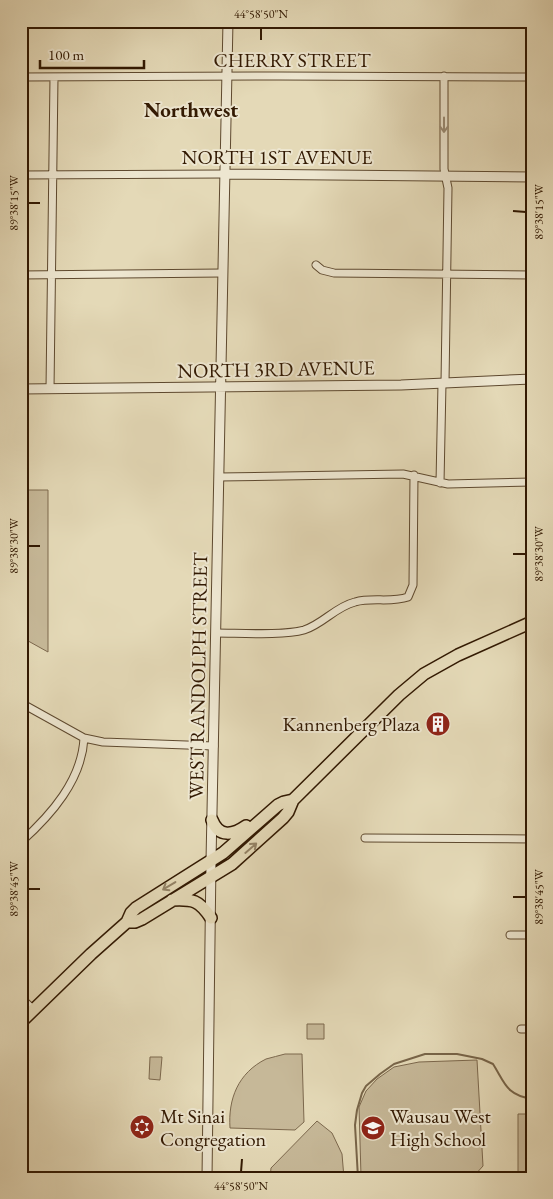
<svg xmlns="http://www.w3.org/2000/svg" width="553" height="1199" viewBox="0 0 553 1199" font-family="'EB Garamond',serif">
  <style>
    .green { fill: #c6b898; stroke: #7c684d }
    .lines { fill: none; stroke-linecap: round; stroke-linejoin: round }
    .stream { stroke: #786549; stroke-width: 2 }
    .minor-casing { stroke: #5e492f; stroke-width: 9 }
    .tertiary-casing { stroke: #5e492f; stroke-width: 11 }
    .primary-casing { stroke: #321902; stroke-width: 14 }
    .minor { stroke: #ede6d0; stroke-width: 7 }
    .tertiary { stroke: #ede6d0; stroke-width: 9 }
    .primary { stroke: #e4d9b7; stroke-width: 11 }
    .oneway { stroke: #998a73 }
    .oneway2 { stroke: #948366 }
    .ticks { fill: none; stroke: #321902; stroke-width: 2 }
    .labels { text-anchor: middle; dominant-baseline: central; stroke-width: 4; stroke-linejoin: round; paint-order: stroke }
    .street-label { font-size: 20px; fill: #321902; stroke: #ede6d0 }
    .poi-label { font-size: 20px; fill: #321902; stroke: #ede6d0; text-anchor: start }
    .neighbourhood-label { font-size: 21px; font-weight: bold; fill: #321902; stroke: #ede6d0 }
    .neatline { fill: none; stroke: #321902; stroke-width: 2 }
    .ticks-label { font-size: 12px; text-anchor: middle; fill: #321902 }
  </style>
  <rect width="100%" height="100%" fill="#e4d9b7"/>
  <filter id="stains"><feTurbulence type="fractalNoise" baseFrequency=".004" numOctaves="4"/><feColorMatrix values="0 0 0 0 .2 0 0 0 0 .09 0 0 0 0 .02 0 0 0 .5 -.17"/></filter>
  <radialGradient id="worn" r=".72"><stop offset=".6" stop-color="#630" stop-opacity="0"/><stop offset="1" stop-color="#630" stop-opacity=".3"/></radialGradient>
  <!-- green -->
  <path class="green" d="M21,490H48V652L21,637Z
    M307,1024H324V1039H307Z
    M285,1054H302L304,1122L295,1130L230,1128C228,1099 238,1073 266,1059C272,1057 279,1056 285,1054Z
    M150,1057H162L160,1080L149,1079Z
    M477,1060L483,1166L474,1176H361L359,1107L366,1091L377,1079L394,1067L419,1062Z
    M518,1114H532V1178H518Z
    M317,1121L332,1133L342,1154L344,1178H270L271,1168Z"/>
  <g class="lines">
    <!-- stream -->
    <path class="stream" d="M358,1178L355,1125L357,1110L362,1093L366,1086L380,1074L394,1064L425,1054H457L482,1059L493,1064C505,1083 506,1095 532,1099"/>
    <defs>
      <path id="minor" d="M444,76V169L448,188L445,383
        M21,77L279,76L532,77
        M21,175L224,174
        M316,265L322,270L334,273L532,275
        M21,275L222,273
        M50,389L54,77
        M219,477L403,474L448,484L532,482
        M440,483L442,383
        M216,633C239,633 283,636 304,630C323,624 335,607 355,602C372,597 391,603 408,597L413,585L414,475
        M21,703L84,738L103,742L214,746
        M365,838L532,839
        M21,842C51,815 82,780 84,738
        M510,935H532
        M21,998L34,1010
        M521,1029H532"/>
      <path id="tertiary" d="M224,174L532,177
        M21,389L401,385L532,379
        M207,1178L211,861L228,21"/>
      <path id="primary" d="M212,820C219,838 233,835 246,826
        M172,900C193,899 199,900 211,918
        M127,922H135L142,919L232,864L283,818L288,812L293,800L399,695L424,674L458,655L532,622
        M21,1022L91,954L127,922L131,913L136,908L223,853L278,805L284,802L293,800"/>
    </defs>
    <!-- minor casing -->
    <use href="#minor" class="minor-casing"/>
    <!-- tertiary casing -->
    <use href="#tertiary" class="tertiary-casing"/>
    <!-- primary casing -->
    <use href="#primary" class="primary-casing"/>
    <!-- minor -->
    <use href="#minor" class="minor"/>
    <!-- tertiary -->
    <use href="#tertiary" class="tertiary"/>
    <!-- primary -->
    <use href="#primary" class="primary"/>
  </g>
  <!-- one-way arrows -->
  <defs><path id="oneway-shaft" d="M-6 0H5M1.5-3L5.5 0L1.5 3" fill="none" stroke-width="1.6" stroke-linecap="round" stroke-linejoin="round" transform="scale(1.25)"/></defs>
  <use class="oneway" href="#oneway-shaft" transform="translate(444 125) rotate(90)"/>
  <g class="oneway2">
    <use href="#oneway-shaft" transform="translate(251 848) rotate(-41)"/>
    <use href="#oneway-shaft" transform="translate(169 886) rotate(149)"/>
  </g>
  <!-- ticks -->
  <path class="ticks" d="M261,40V28M28,203H40M513,211L526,212M28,546H40M513,554H526M28,889H40M513,897H526M241,1172L242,1159"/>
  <!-- icons -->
  <defs>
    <symbol id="building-disc" viewBox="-11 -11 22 22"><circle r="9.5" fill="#8f2418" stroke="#ede6d0"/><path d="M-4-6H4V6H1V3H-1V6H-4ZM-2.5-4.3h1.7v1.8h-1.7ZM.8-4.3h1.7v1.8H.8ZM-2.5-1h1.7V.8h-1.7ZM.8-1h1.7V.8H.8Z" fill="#fff"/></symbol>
    <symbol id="synagogue-disc" viewBox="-11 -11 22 22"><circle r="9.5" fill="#8f2418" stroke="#ede6d0"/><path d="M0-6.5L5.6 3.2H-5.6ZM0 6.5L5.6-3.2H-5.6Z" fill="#fff"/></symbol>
    <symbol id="school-disc" viewBox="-11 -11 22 22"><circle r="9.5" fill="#8f2418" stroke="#ede6d0"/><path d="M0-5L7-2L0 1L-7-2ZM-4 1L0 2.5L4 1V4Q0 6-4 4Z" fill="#fff"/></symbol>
  </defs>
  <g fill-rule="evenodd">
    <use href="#building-disc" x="424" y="710" width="28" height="28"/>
    <use href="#synagogue-disc" x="128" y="1113" width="28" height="28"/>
    <use href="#school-disc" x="359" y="1114" width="28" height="28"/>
  </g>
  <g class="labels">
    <!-- street labels -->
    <g class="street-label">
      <text x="292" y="60">CHERRY STREET</text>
      <text x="277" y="157">NORTH 1ST AVENUE</text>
      <text transform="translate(276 369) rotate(-1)">NORTH 3RD AVENUE</text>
      <text transform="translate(198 676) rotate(-89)">WEST RANDOLPH STREET</text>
    </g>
    <!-- poi labels -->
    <g class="poi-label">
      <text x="420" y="724" text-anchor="end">Kannenberg Plaza</text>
      <text x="160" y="1116">Mt Sinai<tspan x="160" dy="23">Congregation</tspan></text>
      <text x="390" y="1116">Wausau West<tspan x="390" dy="23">High School</tspan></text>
    </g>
    <!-- neighbourhood labels -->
    <g class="neighbourhood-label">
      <text x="191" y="109">Northwest</text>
    </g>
  </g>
  <!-- margin -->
  <rect width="553" height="1199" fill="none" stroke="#e4d9b7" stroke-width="55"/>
  <!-- scale -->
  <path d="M40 60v8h104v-8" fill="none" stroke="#321902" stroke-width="2.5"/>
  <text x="48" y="60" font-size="15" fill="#321902" stroke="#ede6d0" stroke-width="4" paint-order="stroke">100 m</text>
  <rect x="28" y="28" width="498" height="1144" class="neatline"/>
  <g class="ticks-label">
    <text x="261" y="18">44°58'50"N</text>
    <text transform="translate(14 203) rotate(-90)" y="4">89°38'15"W</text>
    <text transform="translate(539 212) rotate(-90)" y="4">89°38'15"W</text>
    <text transform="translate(14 546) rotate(-90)" y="4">89°38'30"W</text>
    <text transform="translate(539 554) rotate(-90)" y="4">89°38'30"W</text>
    <text transform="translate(14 889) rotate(-90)" y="4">89°38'45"W</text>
    <text transform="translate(539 897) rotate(-90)" y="4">89°38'45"W</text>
    <text x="241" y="1190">44°58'50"N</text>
  </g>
  <rect width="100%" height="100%" filter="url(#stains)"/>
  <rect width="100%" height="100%" fill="url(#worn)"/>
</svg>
